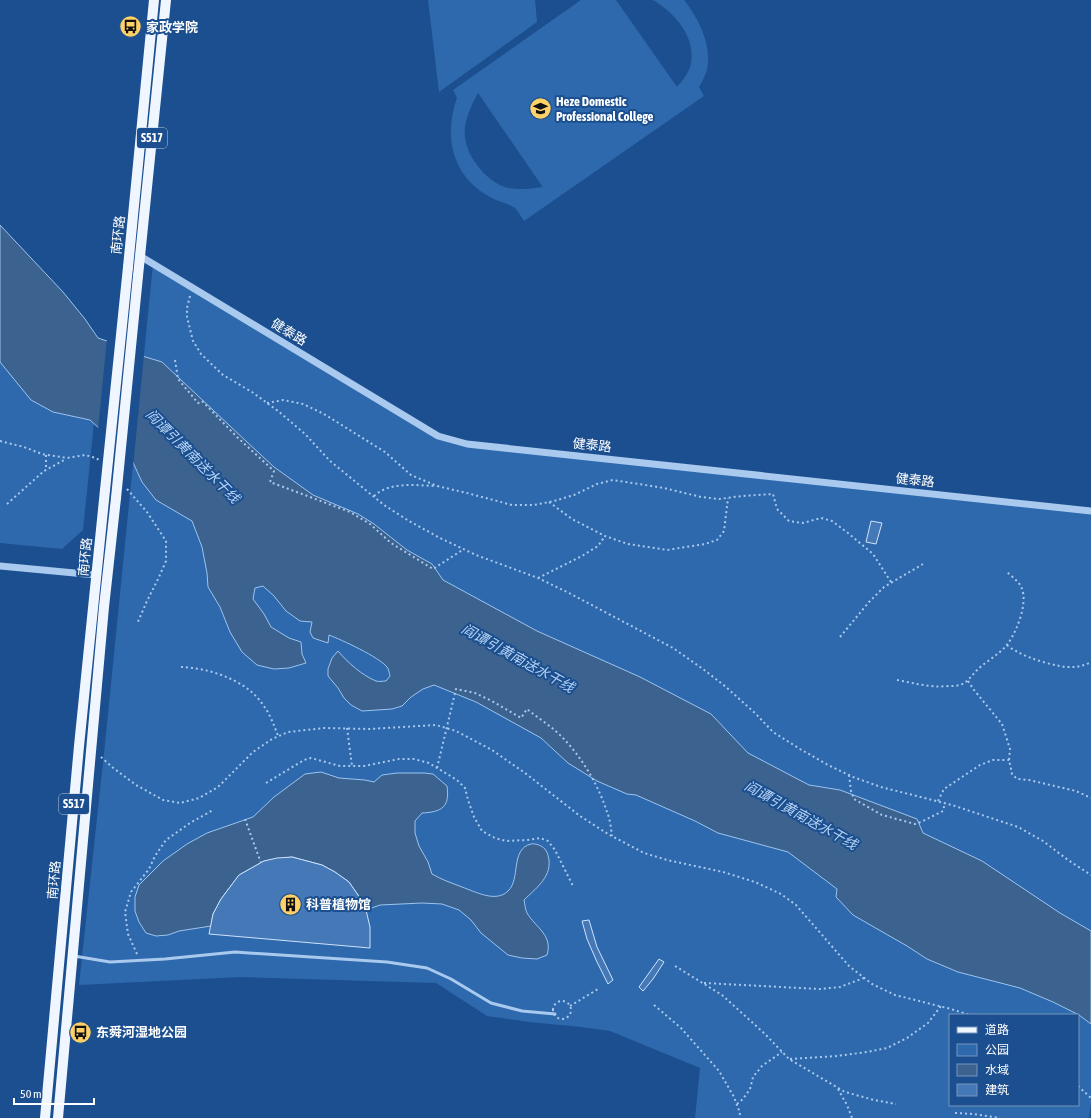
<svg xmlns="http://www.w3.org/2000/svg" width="1091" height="1118" viewBox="0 0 1091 1118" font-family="'Asap Condensed','Noto Sans SC',sans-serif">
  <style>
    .green { fill: #2e69ad; fill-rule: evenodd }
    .water { fill: #3c6290; stroke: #9cc4f0 }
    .pier { fill: #1b4f8f }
    .building { fill: #4478b7; stroke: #cfe3fa }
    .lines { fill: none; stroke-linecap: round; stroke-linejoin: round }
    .path { stroke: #a9c9ee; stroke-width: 2; stroke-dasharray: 2 3; stroke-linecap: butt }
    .service { stroke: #a9c9ee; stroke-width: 3 }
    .tertiary { stroke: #a9c9ee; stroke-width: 7 }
    .primary { stroke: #f0f6ff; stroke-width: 10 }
    .primary-bridge { stroke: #f0f6ff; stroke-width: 10 }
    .labels { text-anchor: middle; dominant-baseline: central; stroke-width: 4; stroke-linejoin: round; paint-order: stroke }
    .shield { fill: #1b4f8f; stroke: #bbcadd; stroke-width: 1 }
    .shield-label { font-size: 12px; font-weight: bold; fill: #fff }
    .poi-label { font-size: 13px; font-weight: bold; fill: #fff; stroke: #1b4f8f; text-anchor: start }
    .street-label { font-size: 13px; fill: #fff; stroke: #1b4f8f }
    .water-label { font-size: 14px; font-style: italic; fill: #b5d3f5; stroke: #1b4f8f }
  </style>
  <rect width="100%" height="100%" fill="#1b4f8f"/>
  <!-- green -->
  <path class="green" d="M428,0H535L537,22L439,92Z
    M581,0H616L677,87C683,80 689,73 691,63C696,37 674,12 653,0H684C699,19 712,45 707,70C705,76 702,82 699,87L704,96L524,221C521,217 519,212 515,208C512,205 500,202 496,200C492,198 488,196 485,194C451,173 444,134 457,98L453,90ZM478,93L542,186V187C531,189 520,190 508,188C488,183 467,158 465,137C463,122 471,106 478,93Z
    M153,264L438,436L467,444L1091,511V1103L1089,1118H695L700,1068L610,1031L581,1027L529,1022L487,1016L436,983L241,977L79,985L105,744ZM950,1015H1078V1105H950Z
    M0,278L94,423L83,530L62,549L0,543Z"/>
  <!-- water -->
  <path class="water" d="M0,225L63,292L85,319L98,338L113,343L139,355L162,362L247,442L274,467L313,495L358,514L374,524L407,550L432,564L443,580L537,631L640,677L711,714L748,753L809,785L840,790L917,819L923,833L982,861L1060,913L1091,931V1024L1079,1015L1053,1002L1020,988L958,972L927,959L907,946L853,915L836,897L837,889L788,852L718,833L695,821L636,795L627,794L597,781L568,763L541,738L476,702L434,685L423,689L411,697L402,706L392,709L362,711L351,705L344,698L338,688L328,676V669L332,658L338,651C347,662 363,676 376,681C379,682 383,681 386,681L390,676C389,673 389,669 387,667C379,657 342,640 329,635L328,643L313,638L310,632L312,622L300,621L286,611L274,596L263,586L255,588L253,599L264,614L271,627L289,638L301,642L302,654L306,663L289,668L274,669L257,665L242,652L230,632L220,607L208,587L207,573L202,547L192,521L156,500L142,482L130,456L90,420L53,412L31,400L0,362Z
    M321,772L339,778L365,780L374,782L382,775L397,773H424L433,774L447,786C450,807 442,812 422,813L415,821V833L419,846L428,862L432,874C442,880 452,883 462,887C476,892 496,903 508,891C521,879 510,849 531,844C536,843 542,846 545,849C548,853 548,856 549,860C551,878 535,889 524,900C525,904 525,909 527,913C536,928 553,935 547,955L537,959L522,958L508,955L481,933L471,920L459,910L442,904L422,903L380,905L366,910L358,895L349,882L335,872L322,865L292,857L264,861L239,875L221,899L213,914L211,926L179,931L168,935L156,936L146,933L139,922L135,911V897L139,885L163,861L187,844L207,833L253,817L274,797L305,774Z"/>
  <!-- pier -->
  <path class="pier" d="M107,339L144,355L133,467L129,457L98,429Z"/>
  <!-- building -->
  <path class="building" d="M871,521L882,523L876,544L866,542Z
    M292,857L322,865L335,872L349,882L358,895L366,910L370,927V948L209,934L213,914L221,899L239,875L264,861L277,858Z
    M589,920L597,947L613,980L608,984L597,962L587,939L582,921Z
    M659,959L664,962L653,979L643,991L639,987Z"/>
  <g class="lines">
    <!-- path -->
    <path class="path" d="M190,296L187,308V317L193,341L201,354L223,375L252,392L278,411L305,434L330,461L384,505L409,521L440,538L476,555L538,578L569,593L673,648L703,669L726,687L756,714L773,732L800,749L828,765L853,777L881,787L952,805L1018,827L1043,841L1068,860L1091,875
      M175,360L178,379L198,403L202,401L237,437L274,471L270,482L350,512L370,524L391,543L433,569L464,549
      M267,403L283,400L303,404L324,414L385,452L411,475L437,486L467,493L512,505H534L554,501L574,495L597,484L613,480L664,488L701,497L719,499L742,496L773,494L777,509L789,521L803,523L821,518L832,521L848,533L873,554L891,582
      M0,441L24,447L42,454L67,458L85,455L96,458L99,460
      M46,455V470
      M127,489L147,512L166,541V561L159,577L147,601L137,624
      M374,496C389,482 414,485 434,486
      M549,502L572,519L605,536L628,544L667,550L705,544L717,540L724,531L728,498
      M7,504L44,471L66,459
      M538,578L582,556L598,546L605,536
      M840,637L869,602L884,587L923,564
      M1007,645C1010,648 1014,650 1018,652C1030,659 1059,668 1073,667C1079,667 1085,665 1091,662
      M181,667C209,668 247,680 263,705C270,714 274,725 278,736
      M897,680C914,683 930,688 948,686C952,686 956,686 960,685C968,682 972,675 978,669C987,661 998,655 1006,646C1016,634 1028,604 1022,589C1020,582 1011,576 1006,571
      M968,681L974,690L1002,724L1010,749L1009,760L1011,769L1012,774L1017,779L1029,780L1076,791L1091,798
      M347,728L352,766
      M101,757L112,767L136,785L163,800L180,803L199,798L218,787L253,752L272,739L288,732L324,728L369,729L436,725L456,731L492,750L525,773L580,816L608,834L644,853L667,860L723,872L755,882L781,894L796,905L849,966L872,984L895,995L951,1009L970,1015
      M437,768L456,689L475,693L492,701L521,718L527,709C538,718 551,726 561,736C581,756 598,784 607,812C610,819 611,828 612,836
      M849,775L851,791L854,799L882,815L915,824L921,822L943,811L945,803
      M266,783L304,760L311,758L340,766H364L399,759H414L429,763L457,780L465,788L468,800L474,817L482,831L495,838L506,841L527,840L540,838L548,841L555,850L573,886
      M938,801L944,789L980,765L993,760H1009
      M245,819L261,863
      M137,954L128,934L125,912L131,892L149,869L155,856L166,840L190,823L213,810
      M675,966L722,995L765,1034L789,1059L845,1092L874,1100L896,1104
      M704,983L820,989L840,987L864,978
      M553 1010a9 9 0 1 1 18 0a9 9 0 1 1-18 0Z
      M654,1005L681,1028L719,1071L734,1097L740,1113L739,1118
      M570,1006L598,989
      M790,1059L837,1056L867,1052L887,1048L907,1038L928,1023L941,1006
      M1078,1086L1091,1098
      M838,1089L847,1105L852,1118
      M737,1104L743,1099L750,1089L753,1077L762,1066L782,1052
      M955,1113L974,1114L1000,1118"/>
    <!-- service -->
    <path class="service" d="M74,956L110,962L165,959L235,952L387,962L427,968L451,979L491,1003L522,1011L555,1014"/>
    <!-- tertiary -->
    <path class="tertiary" d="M140,256L438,436L467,444L1091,511
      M0,566L96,575"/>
    <!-- primary -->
    <path class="primary" d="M128,267L154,0
      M138,276L166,0
      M45,1118L79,746L105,490
      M58,1118L104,607L116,498"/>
    <!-- primary-bridge -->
    <path class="primary-bridge" d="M105,490L128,267
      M116,498L138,276"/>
  </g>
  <!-- icons -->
  <defs>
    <symbol id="bus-disc" viewBox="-11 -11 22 22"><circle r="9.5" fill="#ffd166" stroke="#1b4f8f"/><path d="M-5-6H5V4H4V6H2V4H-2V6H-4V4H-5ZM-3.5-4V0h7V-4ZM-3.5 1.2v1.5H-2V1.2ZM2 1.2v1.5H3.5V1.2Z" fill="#111"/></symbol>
    <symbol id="university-disc" viewBox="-11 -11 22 22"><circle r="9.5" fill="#ffd166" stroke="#1b4f8f"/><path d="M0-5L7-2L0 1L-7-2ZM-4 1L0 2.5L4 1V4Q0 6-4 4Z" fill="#111"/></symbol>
    <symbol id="building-disc" viewBox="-11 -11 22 22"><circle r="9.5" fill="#ffd166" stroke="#1b4f8f"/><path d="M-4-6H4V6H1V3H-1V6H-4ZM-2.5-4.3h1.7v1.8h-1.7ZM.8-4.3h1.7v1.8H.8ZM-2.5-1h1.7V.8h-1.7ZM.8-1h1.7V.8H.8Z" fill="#111"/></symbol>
  </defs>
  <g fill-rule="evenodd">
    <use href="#bus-disc" x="118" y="14" width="25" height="25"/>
    <use href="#university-disc" x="528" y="96" width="25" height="25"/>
    <use href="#building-disc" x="278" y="892" width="25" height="25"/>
    <use href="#bus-disc" x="68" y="1020" width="25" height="25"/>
  </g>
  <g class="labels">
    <!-- shield labels -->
    <g class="shield">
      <rect x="137" y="128" width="30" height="20" rx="3"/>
      <rect x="59" y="794" width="30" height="20" rx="3"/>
    </g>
    <g class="shield-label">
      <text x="152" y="138">S517</text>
      <text x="74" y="804">S517</text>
    </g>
    <!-- poi labels -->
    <g class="poi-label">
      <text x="146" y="27">家政学院</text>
      <text x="556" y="101">Heze Domestic<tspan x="556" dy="15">Professional College</tspan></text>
      <text x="306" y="904">科普植物馆</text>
      <text x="96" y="1032">东舜河湿地公园</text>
    </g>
    <!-- street labels -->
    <g class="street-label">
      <text transform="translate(118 235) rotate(-84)">南环路</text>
      <text transform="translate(289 332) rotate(31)">健泰路</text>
      <text transform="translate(592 445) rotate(6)">健泰路</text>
      <text transform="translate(915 480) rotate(6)">健泰路</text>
      <text transform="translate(85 557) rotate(-84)">南环路</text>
      <text transform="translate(54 880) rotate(-85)">南环路</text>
    </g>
    <!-- water labels -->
    <g class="water-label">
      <text transform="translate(193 456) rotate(45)">阎谭引黄南送水干线</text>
      <text transform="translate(518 658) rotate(29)">阎谭引黄南送水干线</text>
      <text transform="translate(801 815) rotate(29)">阎谭引黄南送水干线</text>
    </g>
  </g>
  <!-- legend -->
  <rect x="949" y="1014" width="130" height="92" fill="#1b4f8f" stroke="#7695bc"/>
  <rect x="957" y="1027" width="20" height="6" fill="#f0f6ff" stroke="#7695bc"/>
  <text x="985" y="1034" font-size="12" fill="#ffffff">道路</text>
  <rect x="957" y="1044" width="20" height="12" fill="#2e69ad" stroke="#7695bc"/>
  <text x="985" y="1054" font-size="12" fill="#ffffff">公园</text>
  <rect x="957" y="1064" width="20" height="12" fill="#3c6290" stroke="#7695bc"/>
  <text x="985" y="1074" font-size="12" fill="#ffffff">水域</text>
  <rect x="957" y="1084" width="20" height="12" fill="#4478b7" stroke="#7695bc"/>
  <text x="985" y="1094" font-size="12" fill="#ffffff">建筑</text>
  <!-- scale -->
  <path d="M14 1098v6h80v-6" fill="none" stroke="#ffffff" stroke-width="2"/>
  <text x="20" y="1098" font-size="12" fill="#ffffff" stroke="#1b4f8f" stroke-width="3" paint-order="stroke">50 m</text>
</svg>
